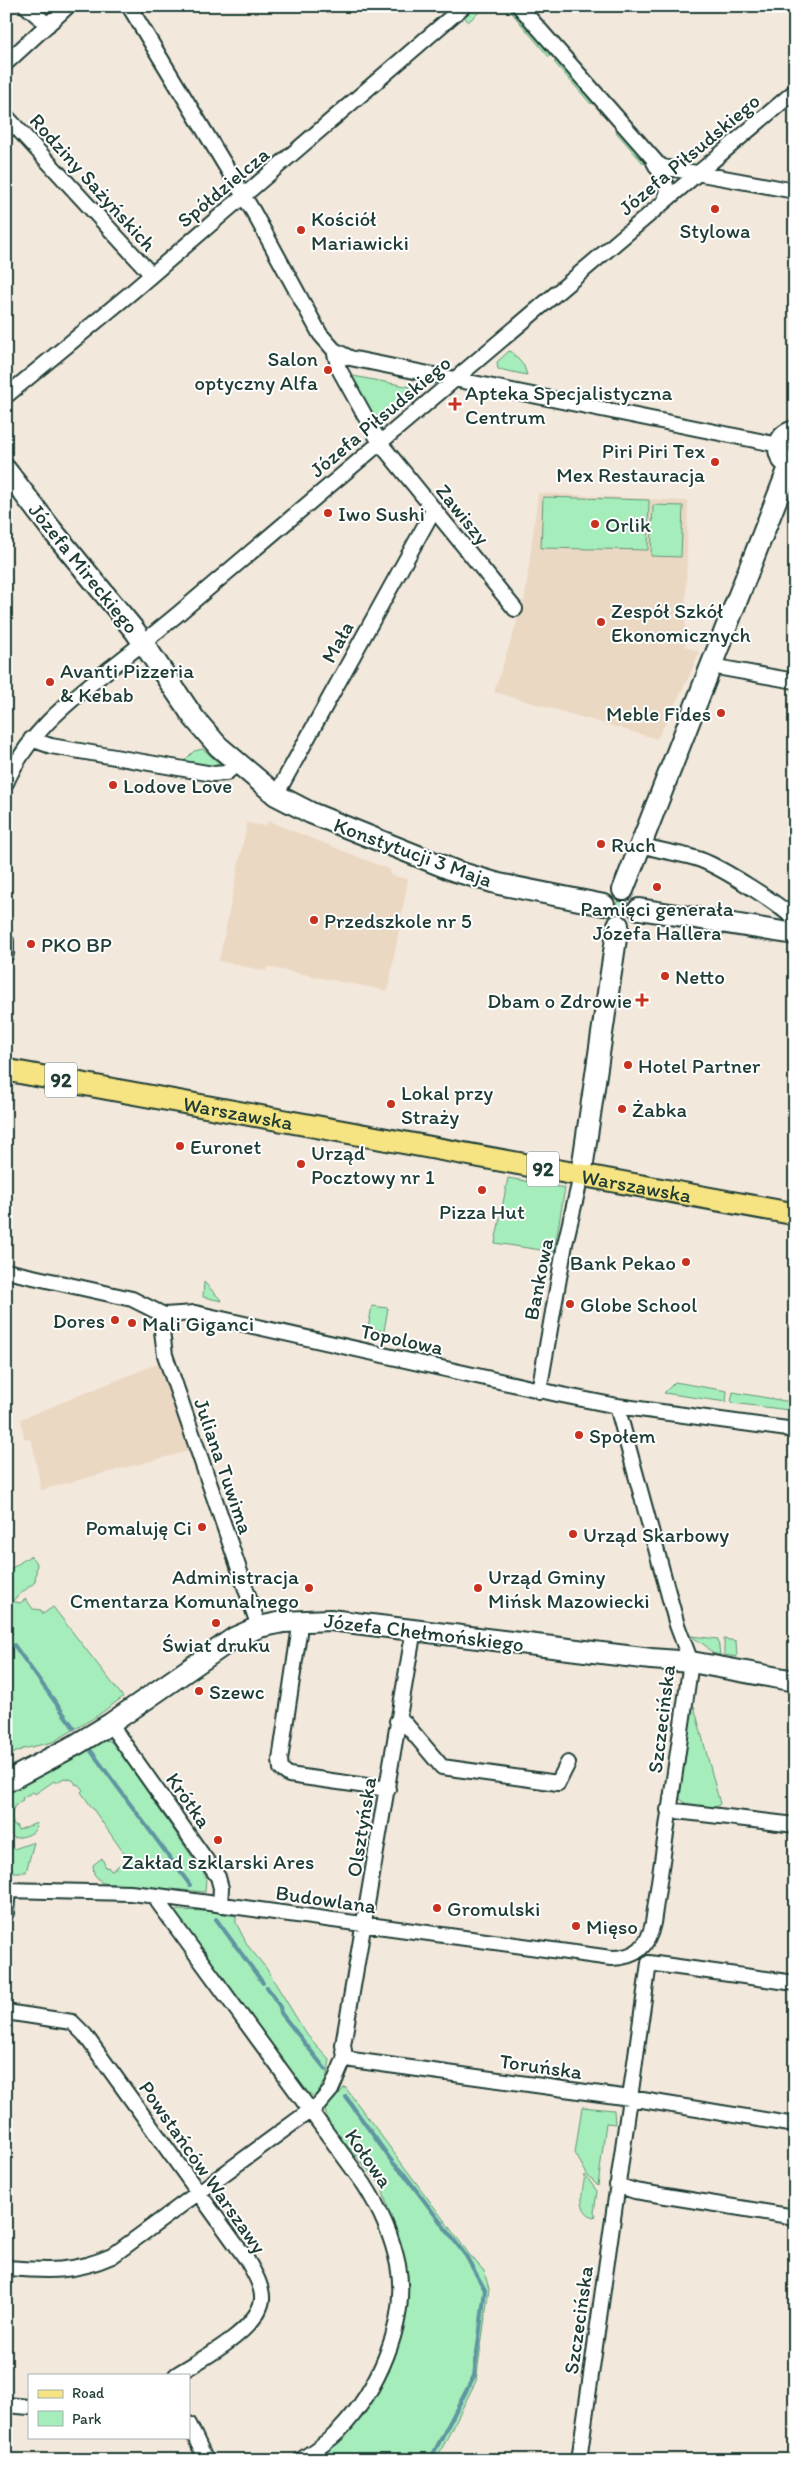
<svg xmlns="http://www.w3.org/2000/svg" width="801" height="2466" viewBox="0 0 801 2466" font-family="Itim,sans-serif">
  <style>
    .built { fill: #ebd8c3 }
    .green { fill: #a5edba; stroke: #629577 }
    .lines { fill: none; stroke-linecap: round; stroke-linejoin: round }
    .stream { stroke: #6095a2; stroke-width: 4 }
    .street-casing { stroke: #1f3d34; stroke-width: 18 }
    .secondary-casing { stroke: #1f3d34; stroke-width: 24 }
    .primary-casing { stroke: #1f3d34; stroke-width: 25 }
    .street { stroke: #fff; stroke-width: 14 }
    .secondary { stroke: #fff; stroke-width: 20 }
    .primary { stroke: #f6e381; stroke-width: 21 }
    .poi-dot { fill: #c8321e; stroke: #fff; stroke-width: 2 }
    .labels { text-anchor: middle; dominant-baseline: central; stroke-width: 4; stroke-linejoin: round; paint-order: stroke }
    .shield { fill: #fff; stroke: #627771; stroke-width: 1 }
    .shield-label { font-size: 20px; font-weight: bold; fill: #1f3d34 }
    .street-label { font-size: 21px; fill: #1f3d34; stroke: #fff }
    .poi-label { font-size: 21px; fill: #1f3d34; stroke: #fff; text-anchor: start }
  </style>
  <rect width="100%" height="100%" fill="#f3e8dc"/>
  <filter id="ink" filterUnits="userSpaceOnUse"><feTurbulence type="fractalNoise" baseFrequency=".02" numOctaves="2"/><feDisplacementMap in="SourceGraphic" scale="10" xChannelSelector="R" yChannelSelector="G"/><feConvolveMatrix kernelMatrix="1 2 1 2 8 2 1 2 1" color-interpolation-filters="sRGB"/></filter>
  <g filter="url(#ink)">
    <!-- built -->
    <path class="built" d="M538,493L688,501L685,646L699,652L688,679L657,739L494,692L525,597Z
      M268,821L391,870L390,875L408,879L388,991L267,967L266,971L219,961L247,823L266,826Z
      M159,1363L189,1451L41,1490L32,1441L24,1438L21,1419Z"/>
    <!-- green -->
    <path class="green" d="M475,6L485,7L468,22L464,16Z
      M506,6H511L552,54L549,57Z
      M556,60L593,102L591,104L554,62Z
      M619,131L645,161L644,164L616,132Z
      M509,351L512,352L524,366L527,375L498,369L497,362Z
      M348,375L411,387V394L373,420Z
      M543,497L649,500L648,550L541,548Z
      M653,505L683,506L681,557L651,556Z
      M203,749L221,765L220,768L184,761L194,751Z
      M615 907a7 7 0 1 1 14 0a7 7 0 1 1-14 0Z
      M508,1178L565,1188L554,1252L495,1243Z
      M204,1282L222,1301L203,1297Z
      M372,1306L388,1308L384,1331L368,1328Z
      M675,1382L727,1391L726,1402L664,1393Z
      M733,1392L791,1402L789,1410L732,1403L731,1402Z
      M30,1556L37,1563L35,1582L12,1601L20,1603L26,1599L33,1609L41,1610L43,1614L53,1607L123,1697L97,1716L53,1742L23,1749L6,1757V1638L13,1633L6,1630V1572Z
      M691,1636L718,1639L720,1655L712,1653L706,1646Z
      M724,1639L736,1641L737,1657L724,1655Z
      M694,1706L720,1804L713,1809L687,1805L678,1797L691,1708Z
      M105,1740L110,1741L119,1751L206,1877L205,1892L102,1883L94,1874L93,1865L102,1858L106,1868L108,1867L111,1871L128,1859L81,1792L83,1790L78,1784L76,1785L73,1780L64,1778L56,1783L54,1781L35,1794L33,1792L22,1798L23,1800C11,1806 10,1815 14,1826L16,1825L18,1830L37,1823C36,1835 26,1836 15,1838C1,1831 6,1808 6,1794L81,1755Z
      M34,1842L26,1872H6V1846L14,1849Z
      M173,1910L207,1911L236,1916V1923L248,1946L266,1968L307,2035L330,2060L326,2080L314,2097L308,2092L301,2096Z
      M345,2087L469,2254L484,2271L489,2289L476,2381L438,2456L433,2460H320L362,2413L389,2372L401,2333L406,2267L381,2185L325,2120L327,2117L325,2110Z
      M582,2107L614,2110L615,2124L606,2123L598,2186L588,2176L575,2153Z
      M585,2175L597,2191L594,2213L596,2216L593,2217C576,2210 583,2189 585,2175Z"/>
    <g class="lines">
      <!-- stream -->
      <path class="stream" d="M14,1645L74,1728
        M91,1751L190,1885
        M216,1919L263,1983
        M267,1987L280,2007L281,2013L326,2070
        M346,2097L393,2163L404,2174L466,2256L485,2290L474,2376L430,2460"/>
      <defs>
        <path id="street" d="M26,6L48,25
          M129,6L254,213L320,334L334,350L350,358L779,445
          M519,6L657,163L663,167L795,191
          M6,63L68,6
          M6,116L151,274
          M654,162C662,177 670,183 665,201
          M334,350L339,369L380,443L515,609
          M6,396L133,291L464,6
          M711,666L795,681
          M31,739L51,746L213,774L226,773L237,764
          M6,783C28,733 67,703 108,670C132,652 155,633 178,614L795,91
          M276,795L434,509
          M642,845C661,852 682,853 701,860C722,868 780,904 795,920
          M6,941V954
          M6,1271L132,1299L164,1315L195,1313L562,1395L617,1406L795,1430
          M164,1315L162,1331L165,1355L259,1627
          M539,1391L565,1244L581,1176
          M299,1620V1633L280,1760L281,1769L289,1775L388,1789
          M397,1721L404,1722L442,1767L558,1783L568,1763
          M110,1724L218,1877L221,1888L220,1905
          M668,1810L795,1825
          M6,1890L130,1893L158,1896L611,1958C636,1958 648,1947 653,1923L691,1662L677,1625L617,1406
          M158,1896V1902L364,2184C380,2209 392,2236 398,2265C409,2322 377,2392 338,2432C327,2443 313,2451 301,2460
          M6,1913L8,1890
          M649,1963L795,1983
          M6,2012L72,2022L85,2035L247,2260C253,2271 263,2286 262,2300C257,2331 201,2359 176,2375
          M345,2057L352,2060L630,2098L795,2125
          M345,2057L343,2045L414,1629
          M617,2185L635,2191L795,2217
          M6,2268C47,2271 74,2273 112,2256L319,2104L331,2090L345,2057
          M6,2405L29,2407
          M189,2424L206,2460
          M579,2460L649,1963"/>
        <path id="secondary" d="M795,431C780,434 775,448 783,460L795,466
          M6,470L51,529L135,631L194,718L218,746L276,795L311,813L455,871L499,884L604,905
          M623,890L790,465
          M639,909L795,934
          M581,1176L618,925
          M6,1782L77,1744L110,1724L234,1638L259,1627L283,1622L330,1620L651,1659L691,1662L795,1681"/>
        <g id="primary">
          <path id="s1" d="M6,1070L795,1214"/>
        </g>
      </defs>
      <!-- street casing -->
      <use href="#street" class="street-casing"/>
      <!-- secondary casing -->
      <use href="#secondary" class="secondary-casing"/>
      <!-- primary casing -->
      <use href="#primary" class="primary-casing"/>
      <!-- street -->
      <use href="#street" class="street"/>
      <!-- secondary -->
      <use href="#secondary" class="secondary"/>
      <!-- primary -->
      <use href="#primary" class="primary"/>
    </g>
  </g>
  <!-- markers -->
  <g class="poi-dot">
    <circle cx="715" cy="209" r="5"/>
    <circle cx="301" cy="230" r="5"/>
    <circle cx="328" cy="370" r="5"/>
    <path d="M452.5 396.5h5v5h5v5h-5v5h-5v-5h-5v-5h5z"/>
    <circle cx="715" cy="462" r="5"/>
    <circle cx="328" cy="513" r="5"/>
    <circle cx="595" cy="524" r="5"/>
    <circle cx="601" cy="622" r="5"/>
    <circle cx="50" cy="682" r="5"/>
    <circle cx="721" cy="713" r="5"/>
    <circle cx="113" cy="785" r="5"/>
    <circle cx="601" cy="844" r="5"/>
    <circle cx="657" cy="887" r="5"/>
    <circle cx="314" cy="920" r="5"/>
    <circle cx="31" cy="944" r="5"/>
    <circle cx="665" cy="976" r="5"/>
    <path d="M639.5 992.5h5v5h5v5h-5v5h-5v-5h-5v-5h5z"/>
    <circle cx="628" cy="1065" r="5"/>
    <circle cx="391" cy="1104" r="5"/>
    <circle cx="622" cy="1109" r="5"/>
    <circle cx="180" cy="1146" r="5"/>
    <circle cx="301" cy="1164" r="5"/>
    <circle cx="482" cy="1190" r="5"/>
    <circle cx="686" cy="1262" r="5"/>
    <circle cx="570" cy="1304" r="5"/>
    <circle cx="115" cy="1320" r="5"/>
    <circle cx="132" cy="1323" r="5"/>
    <circle cx="579" cy="1435" r="5"/>
    <circle cx="202" cy="1527" r="5"/>
    <circle cx="573" cy="1534" r="5"/>
    <circle cx="309" cy="1588" r="5"/>
    <circle cx="478" cy="1588" r="5"/>
    <circle cx="216" cy="1623" r="5"/>
    <circle cx="199" cy="1691" r="5"/>
    <circle cx="218" cy="1840" r="5"/>
    <circle cx="437" cy="1908" r="5"/>
    <circle cx="576" cy="1926" r="5"/>
  </g>
  <g class="labels">
    <!-- shield labels -->
    <g class="shield">
      <rect x="45" y="1062.5" width="32" height="35" rx="4"/>
      <rect x="527" y="1151.5" width="32" height="35" rx="4"/>
    </g>
    <g class="shield-label">
      <text x="61" y="1080">92</text>
      <text x="543" y="1169">92</text>
    </g>
    <!-- street labels -->
    <g class="street-label">
      <text transform="translate(689 154) rotate(-40)">Józefa Piłsudskiego</text>
      <text transform="translate(93 182) rotate(48)">Rodziny Sażyńskich</text>
      <text transform="translate(223 187) rotate(-40)">Spółdzielcza</text>
      <text transform="translate(380 416) rotate(-40)">Józefa Piłsudskiego</text>
      <text transform="translate(463 514) rotate(51)">Zawiszy</text>
      <text transform="translate(84 568) rotate(51)">Józefa Mireckiego</text>
      <text transform="translate(337 642) rotate(-61)">Mała</text>
      <text transform="translate(413 852) rotate(20)">Konstytucji 3 Maja</text>
      <text stroke="none"><textPath href="#s1" startOffset="236">Warszawska</textPath></text>
      <text stroke="none"><textPath href="#s1" startOffset="641">Warszawska</textPath></text>
      <text transform="translate(538 1279) rotate(-79)">Bankowa</text>
      <text transform="translate(402 1339) rotate(12)">Topolowa</text>
      <text transform="translate(224 1466) rotate(71)">Juliana Tuwima</text>
      <text transform="translate(424 1632) rotate(7)">Józefa Chełmońskiego</text>
      <text transform="translate(661 1719) rotate(-83)">Szczecińska</text>
      <text transform="translate(189 1800) rotate(55)">Krótka</text>
      <text transform="translate(361 1827) rotate(-81)">Olsztyńska</text>
      <text transform="translate(326 1899) rotate(8)">Budowlana</text>
      <text transform="translate(541 2066) rotate(8)">Toruńska</text>
      <text transform="translate(369 2158) rotate(55)">Kołowa</text>
      <text transform="translate(203 2167) rotate(55)">Powstańców Warszawy</text>
      <text transform="translate(578 2320) rotate(-82)">Szczecińska</text>
    </g>
    <!-- poi labels -->
    <g class="poi-label">
      <text x="311" y="218">Kościół<tspan x="311" dy="24">Mariawicki</tspan></text>
      <text x="715" y="230" text-anchor="middle">Stylowa</text>
      <text x="318" y="358" text-anchor="end">Salon<tspan x="318" dy="24">optyczny Alfa</tspan></text>
      <text x="465" y="392">Apteka Specjalistyczna<tspan x="465" dy="24">Centrum</tspan></text>
      <text x="705" y="450" text-anchor="end">Piri Piri Tex<tspan x="705" dy="24">Mex Restauracja</tspan></text>
      <text x="338" y="513">Iwo Sushi</text>
      <text x="605" y="524">Orlik</text>
      <text x="611" y="610">Zespół Szkół<tspan x="611" dy="24">Ekonomicznych</tspan></text>
      <text x="60" y="670">Avanti Pizzeria<tspan x="60" dy="24">&amp; Kebab</tspan></text>
      <text x="711" y="713" text-anchor="end">Meble Fides</text>
      <text x="123" y="785">Lodove Love</text>
      <text x="611" y="844">Ruch</text>
      <text x="657" y="908" text-anchor="middle">Pamięci generała<tspan x="657" dy="24">Józefa Hallera</tspan></text>
      <text x="324" y="920">Przedszkole nr 5</text>
      <text x="41" y="944">PKO BP</text>
      <text x="675" y="976">Netto</text>
      <text x="632" y="1000" text-anchor="end">Dbam o Zdrowie</text>
      <text x="638" y="1065">Hotel Partner</text>
      <text x="401" y="1092">Lokal przy<tspan x="401" dy="24">Straży</tspan></text>
      <text x="632" y="1109">Żabka</text>
      <text x="190" y="1146">Euronet</text>
      <text x="311" y="1152">Urząd<tspan x="311" dy="24">Pocztowy nr 1</tspan></text>
      <text x="482" y="1211" text-anchor="middle">Pizza Hut</text>
      <text x="676" y="1262" text-anchor="end">Bank Pekao</text>
      <text x="580" y="1304">Globe School</text>
      <text x="105" y="1320" text-anchor="end">Dores</text>
      <text x="142" y="1323">Mali Giganci</text>
      <text x="589" y="1435">Społem</text>
      <text x="192" y="1527" text-anchor="end">Pomaluję Ci</text>
      <text x="583" y="1534">Urząd Skarbowy</text>
      <text x="299" y="1576" text-anchor="end">Administracja<tspan x="299" dy="24">Cmentarza Komunalnego</tspan></text>
      <text x="488" y="1576">Urząd Gminy<tspan x="488" dy="24">Mińsk Mazowiecki</tspan></text>
      <text x="216" y="1644" text-anchor="middle">Świat druku</text>
      <text x="209" y="1691">Szewc</text>
      <text x="218" y="1861" text-anchor="middle">Zakład szklarski Ares</text>
      <text x="447" y="1908">Gromulski</text>
      <text x="586" y="1926">Mięso</text>
    </g>
  </g>
  <!-- margin -->
  <rect width="801" height="2466" fill="none" stroke="#fff" stroke-width="25"/>
  <rect x="12" y="12" width="776" height="2441" fill="none" stroke="#1f3d34" stroke-width="2" filter="url(#ink)"/>
  <!-- legend -->
  <rect x="28" y="2374" width="162" height="65" fill="#ffffff" stroke="#a5b1ae"/>
  <rect x="38" y="2390" width="25" height="8" fill="#f6e381" stroke="#a5b1ae"/>
  <text x="72" y="2398" font-size="15" fill="#1f3d34">Road</text>
  <rect x="38" y="2411" width="25" height="15" fill="#a5edba" stroke="#a5b1ae"/>
  <text x="72" y="2424" font-size="15" fill="#1f3d34">Park</text>
</svg>
